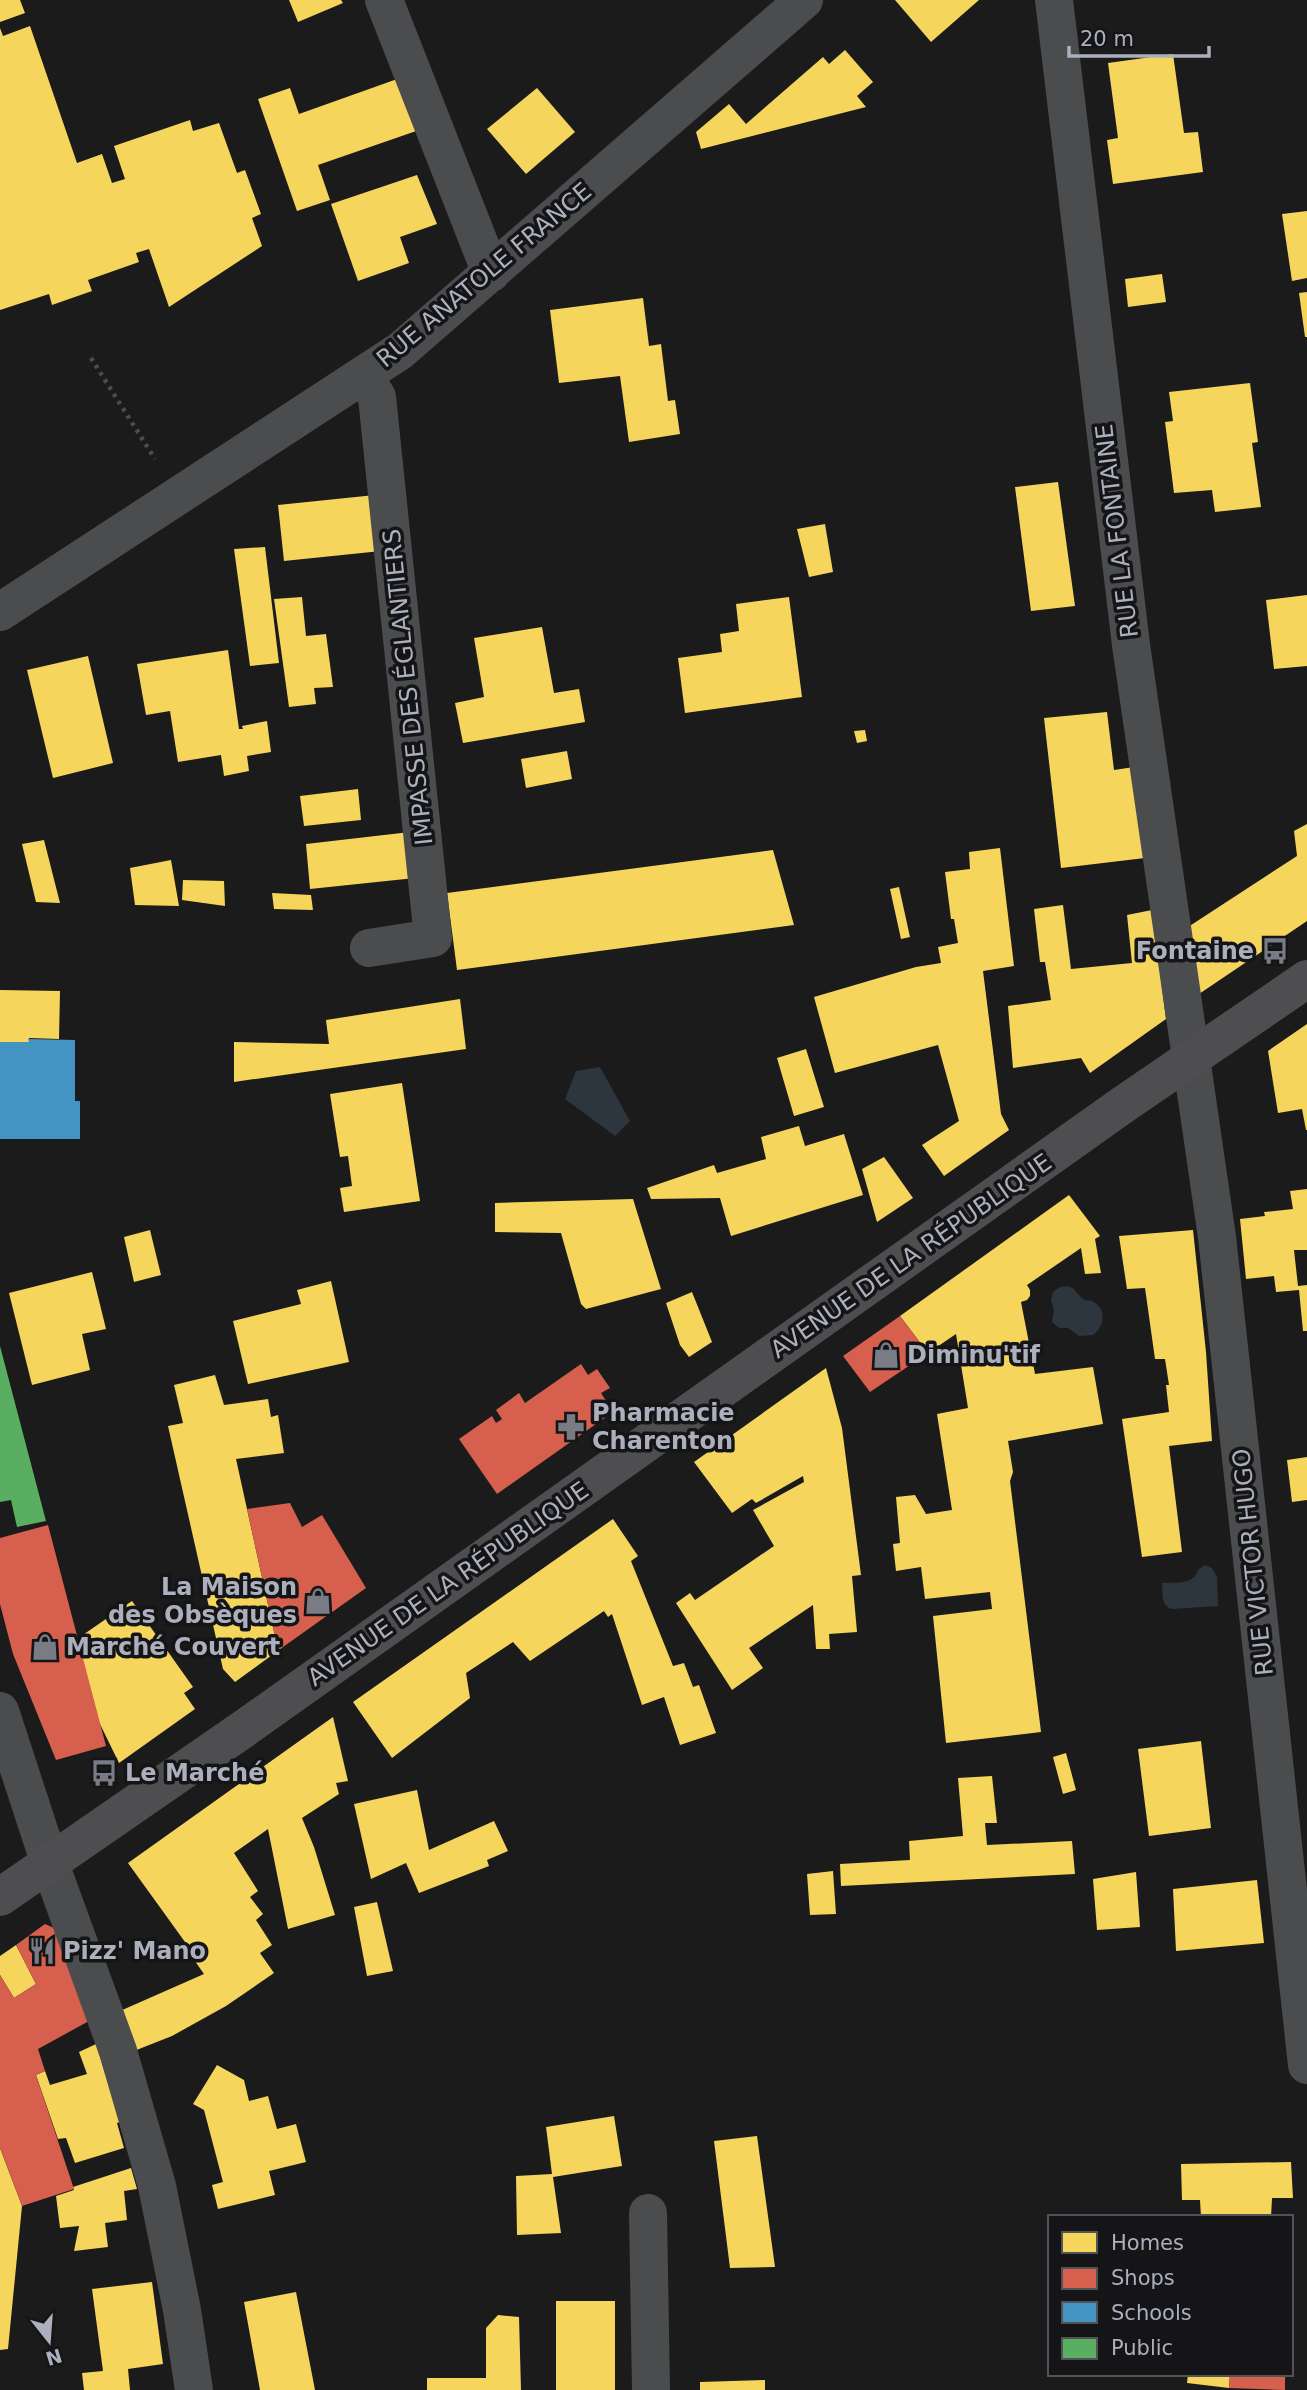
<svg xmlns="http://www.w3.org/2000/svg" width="1307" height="2390" viewBox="0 0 1307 2390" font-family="'DejaVu Sans',sans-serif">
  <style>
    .water { fill: #2d353e }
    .homes { fill: #f6d55c }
    .shops { fill: #d6604d }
    .schools { fill: #4393c3 }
    .public { fill: #5aae61 }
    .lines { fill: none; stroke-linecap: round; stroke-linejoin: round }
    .path { stroke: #4c4d50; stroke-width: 4.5; stroke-dasharray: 3.5 5; stroke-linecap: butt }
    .minor { stroke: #4b4c4e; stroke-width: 38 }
    .major { stroke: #4e4e51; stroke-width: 38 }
    .labels { text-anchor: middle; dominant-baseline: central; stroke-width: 7; stroke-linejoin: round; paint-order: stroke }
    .street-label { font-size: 24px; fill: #acb0bc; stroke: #151517 }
    .poi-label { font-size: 24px; font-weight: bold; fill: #acb0bc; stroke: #151517; text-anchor: start }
  </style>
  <rect width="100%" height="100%" fill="#1b1b1b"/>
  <!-- water -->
  <path class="water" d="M600,1067L630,1121L615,1136L565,1099L576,1071Z
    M1067,1286C1075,1288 1075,1291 1081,1297C1086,1302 1085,1299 1092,1301C1108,1309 1104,1327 1093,1335L1079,1336L1068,1328H1059L1052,1322L1054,1310L1051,1301L1053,1292L1060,1287Z
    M1205,1565L1212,1568L1217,1577L1218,1606L1173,1609C1160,1607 1163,1593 1162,1583C1176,1582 1194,1585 1198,1570Z"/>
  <!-- homes -->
  <path class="homes" d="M0,0H20L25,13L0,22Z
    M289,0H341L343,3L298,22Z
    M895,0H979L931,42Z
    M30,26L77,163L102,154L112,183L125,179L114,146L190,120L193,131L219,123L237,173L245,170L261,214L252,218L262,246L169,307L149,249L136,253L139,262L88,280L92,291L52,305L49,294L0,310V28L3,36Z
    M845,50L873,82L857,96L866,107L701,149L696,132L729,104L746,124L823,57L829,64Z
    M1173,54L1184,133L1198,132L1203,172L1113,184L1107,140L1118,138L1108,63Z
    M400,78L422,129L318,165L330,200L297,211L258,99L290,88L299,114Z
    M537,88L575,132L526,174L487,129Z
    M417,175L437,224L400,237L409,263L358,281L331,204Z
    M1307,211V278L1292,281L1282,214Z
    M1162,274L1166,302L1128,307L1125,279Z
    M1307,292V337H1305L1299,293Z
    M643,298L649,346L661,344L668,401L675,400L680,434L629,442L620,376L559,383L550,310Z
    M1250,383L1258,442L1252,443L1261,507L1215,512L1212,490L1174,493L1165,422L1173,421L1169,392Z
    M1058,482L1075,606L1031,611L1015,487Z
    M375,495L381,551L284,561L278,505Z
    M825,524L833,572L809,577L797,529Z
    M265,547L279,663L250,666L234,549Z
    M1307,595V666L1274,669L1266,600Z
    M302,597L306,636L326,634L333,687L314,688L316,704L289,707L274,599Z
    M789,597L802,697L685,713L678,658L722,652L720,634L739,631L736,604Z
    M542,627L554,693L579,689L585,722L463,743L455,703L484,697L474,638Z
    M228,650L239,729H243L242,726L267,721L271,752L247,756L249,771L224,776L221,755L178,762L170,711L146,715L137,664Z
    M88,656L113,763L53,778L27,670Z
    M1107,712L1114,770L1134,767L1145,858L1061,868L1044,718Z
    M865,730L867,741L857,743L854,731Z
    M567,751L572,779L526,788L521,759Z
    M358,789L361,820L304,826L300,796Z
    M1307,824V921L1199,994L1185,929L1297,856L1294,831Z
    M410,832L415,878L310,889L306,844Z
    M44,840L60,903L36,902L22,844Z
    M1000,848L1014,966L983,971L1001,1114L1009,1130L944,1176L922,1145L959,1121L938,1045L835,1073L814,997L916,967L941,963L938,947L958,943L954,919H951L945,872L970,869L969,852Z
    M773,850L794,925L457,970L447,893Z
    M171,860L179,906L135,905L130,868Z
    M183,880L224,881L225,906L182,900Z
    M899,887L910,937L901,939L890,889Z
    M272,893L311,895L313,910L274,909Z
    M1063,905L1071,969L1132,963L1127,915L1152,910L1166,1019L1090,1073L1081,1058L1013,1068L1008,1006L1051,1000L1045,962H1040L1034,909Z
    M0,990L60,991L59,1039L29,1038V1042H0Z
    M460,999L466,1049L234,1082V1042L329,1044L326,1020Z
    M1307,1024V1130H1306L1302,1109L1278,1113L1268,1051Z
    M806,1049L824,1107L794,1116L777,1058Z
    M402,1083L420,1201L344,1212L340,1188L352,1186L348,1156L340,1157L330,1094Z
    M799,1126L805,1146L844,1134L863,1195L731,1236L720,1198L651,1199L647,1188L714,1165L717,1173L766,1159L761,1137Z
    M884,1157L913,1198L877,1222L862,1169Z
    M1307,1189V1250H1294L1298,1286L1307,1285V1331H1303L1299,1290L1276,1292L1274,1276L1246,1279L1240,1219L1265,1216L1264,1212L1293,1209L1290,1191Z
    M1069,1195L1100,1236L1095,1239L1101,1273L1085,1274L1081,1248L1027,1285L1030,1290V1296L1027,1300L1021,1302L1035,1374L1093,1367L1103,1424L1008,1441L1013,1472L1010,1481L1041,1732L946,1743L933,1616L992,1609L990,1592L925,1599L921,1567L896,1571L893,1544L900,1543L896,1497L915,1495L926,1514L952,1510L937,1414L968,1408L956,1334L928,1353L900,1316Z
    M633,1199L661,1289L586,1309L581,1304L561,1233L495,1232V1203Z
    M150,1230L161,1275L134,1282L124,1237Z
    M1193,1230L1206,1352L1212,1441L1169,1446L1182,1552L1142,1557L1122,1419L1169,1412L1166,1385H1169L1165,1359H1155L1145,1288L1127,1289L1119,1236Z
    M92,1272L106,1329L82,1334L90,1370L32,1385L9,1293Z
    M331,1281L349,1362L248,1384L233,1321L301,1304L297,1290Z
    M692,1292L712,1342L689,1357L680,1345L666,1303Z
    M826,1368L842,1428L861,1575L852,1576L857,1632L829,1634L830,1649H816L813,1605L749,1648L763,1668L732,1690L676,1603L690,1593L695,1600L774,1546L753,1510L804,1482L803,1476L756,1503L752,1499L732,1513L694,1462Z
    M215,1375L224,1405L268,1399L271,1417L278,1415L284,1453L236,1459L276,1641L283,1647L235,1682L223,1669L168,1426L183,1423L174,1385Z
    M1307,1457V1500L1292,1502L1287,1460Z
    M613,1519L638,1556L631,1561L673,1666L684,1663L693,1687L699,1685L716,1733L680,1745L664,1697L642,1705L612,1614L608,1617L604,1611L530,1661L513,1642L466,1673L470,1698L392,1758L353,1702Z
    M132,1601L193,1687L184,1693L195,1709L119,1763L99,1722L77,1639Z
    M333,1717L348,1781L336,1783L339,1794L302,1818L314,1847L335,1915L288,1929L268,1829L234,1853L258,1891L250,1897L263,1914L256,1920L272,1945L260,1953L274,1973L226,2006L172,2036L134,2051L120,2011L204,1974L183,1944L185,1942L128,1863Z
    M1201,1741L1211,1828L1149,1836L1138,1749Z
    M1066,1753L1076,1790L1063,1794L1053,1757Z
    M992,1776L997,1823H985L987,1845L1072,1841L1075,1874L841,1886L840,1864L910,1860L909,1841L963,1836L958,1778Z
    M417,1790L429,1850L494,1821L508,1851L487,1860L489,1866L419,1893L406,1863L371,1879L354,1804Z
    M833,1871L836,1914L810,1915L807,1874Z
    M1136,1872L1140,1927L1097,1930L1093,1879Z
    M1257,1880L1264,1943L1176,1951L1173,1889Z
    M377,1902L393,1971L367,1976L354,1907Z
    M16,1945L36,1984L14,1998L0,1975V1956Z
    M96,2044L120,2122L117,2123L124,2148L75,2163L66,2138L58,2139L36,2075L45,2071L50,2085L87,2074L79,2052Z
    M217,2065L244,2080L249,2101L268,2096L277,2129L296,2124L306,2162L269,2171L275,2195L218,2209L212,2185L223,2182L204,2110L193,2104Z
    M614,2116L622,2166L553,2177L561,2233L517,2235L516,2176L552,2174L546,2127Z
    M757,2136L775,2267L730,2268L714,2141Z
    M0,2148L22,2206L8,2349L0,2350Z
    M1291,2162L1293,2198H1272L1271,2217H1201L1200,2200H1182L1181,2164Z
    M131,2168L137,2189L124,2191L127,2220L105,2223L108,2247L74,2251L79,2226L60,2228L56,2196L74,2190L73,2187Z
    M152,2282L163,2364L128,2369L130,2390H84L82,2373L103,2371L92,2289Z
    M296,2292L315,2390H260L244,2302Z
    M556,2301H615V2390H556Z
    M498,2315L519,2317L521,2390H427V2378H486V2328Z
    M1188,2374H1230L1229,2388L1187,2383Z
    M765,2380V2390H700V2382Z"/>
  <!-- shops -->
  <path class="shops" d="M900,1316L928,1353L870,1392L843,1356Z
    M581,1364L588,1375L597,1369L610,1388L601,1393L613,1412L497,1494L459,1439L492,1416L496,1423L502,1419L496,1410L519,1393L525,1403Z
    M290,1503L302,1527L322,1515L366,1588L283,1647L276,1641L247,1509Z
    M48,1525L106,1746L56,1760L13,1654L0,1604V1538Z
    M45,1924L54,1928L89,2021L38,2049L45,2071L36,2075L74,2189L22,2206L0,2148V1975L14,1998L36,1984L16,1945Z
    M1230,2374H1285V2390L1229,2388Z"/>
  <!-- schools -->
  <path class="schools" d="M28,1039L75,1040V1101H80V1139H0V1042H29Z"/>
  <!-- public -->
  <path class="public" d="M0,1346L46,1521L17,1527L11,1500L0,1502Z"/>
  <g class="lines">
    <!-- path -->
    <path class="path" d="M91,358L155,459"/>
    <!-- minor -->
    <path class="minor" d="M384,0L491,273
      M1054,0L1131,645L1217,1237L1307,2065
      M363,375L377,397L433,938L369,948
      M0,612L400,351L804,0
      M0,1711L50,1864L118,2051L157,2186L182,2310L194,2390
      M648,2213L651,2390"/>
    <!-- major -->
    <path class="major" d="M0,1897L242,1730L1124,1104L1307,979"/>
  </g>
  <!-- icons -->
  <defs>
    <symbol id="bus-bare" viewBox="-9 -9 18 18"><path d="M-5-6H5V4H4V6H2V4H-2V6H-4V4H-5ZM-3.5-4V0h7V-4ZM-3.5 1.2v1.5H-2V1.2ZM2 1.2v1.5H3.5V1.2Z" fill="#797c84" stroke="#151517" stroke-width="2.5" paint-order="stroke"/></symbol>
    <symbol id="shop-bare" viewBox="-9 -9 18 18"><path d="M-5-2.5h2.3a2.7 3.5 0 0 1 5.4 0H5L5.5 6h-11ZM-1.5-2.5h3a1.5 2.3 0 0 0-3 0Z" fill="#797c84" stroke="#151517" stroke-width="2.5" paint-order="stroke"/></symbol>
    <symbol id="pharmacy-bare" viewBox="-9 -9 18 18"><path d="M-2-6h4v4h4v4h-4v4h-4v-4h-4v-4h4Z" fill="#797c84" stroke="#151517" stroke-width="2.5" paint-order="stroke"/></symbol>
    <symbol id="restaurant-bare" viewBox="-9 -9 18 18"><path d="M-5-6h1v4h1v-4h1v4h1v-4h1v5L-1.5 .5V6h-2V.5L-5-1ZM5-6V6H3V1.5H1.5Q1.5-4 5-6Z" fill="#797c84" stroke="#151517" stroke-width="2.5" paint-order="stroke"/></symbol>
  </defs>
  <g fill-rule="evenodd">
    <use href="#bus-bare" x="1256" y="932" width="38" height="38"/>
    <use href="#shop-bare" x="867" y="1336" width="38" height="38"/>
    <use href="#pharmacy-bare" x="552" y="1408" width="38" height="38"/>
    <use href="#shop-bare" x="299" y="1582" width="38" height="38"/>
    <use href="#shop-bare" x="26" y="1628" width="38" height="38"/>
    <use href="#bus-bare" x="85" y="1754" width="38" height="38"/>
    <use href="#restaurant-bare" x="23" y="1932" width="38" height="38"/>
  </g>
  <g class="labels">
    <!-- street labels -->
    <g class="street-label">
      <text transform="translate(484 275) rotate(-40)">RUE ANATOLE FRANCE</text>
      <text transform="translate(1117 531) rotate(-97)">RUE LA FONTAINE</text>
      <text transform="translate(408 687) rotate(-96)">IMPASSE DES ÉGLANTIERS</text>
      <text transform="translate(911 1256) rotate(-35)">AVENUE DE LA RÉPUBLIQUE</text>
      <text transform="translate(1253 1562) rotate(-96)">RUE VICTOR HUGO</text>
      <text transform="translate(448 1584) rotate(-35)">AVENUE DE LA RÉPUBLIQUE</text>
    </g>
    <!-- poi labels -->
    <g class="poi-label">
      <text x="1254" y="951" text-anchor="end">Fontaine</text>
      <text x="907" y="1355">Diminu'tif</text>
      <text x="592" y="1413">Pharmacie<tspan x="592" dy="28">Charenton</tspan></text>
      <text x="297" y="1587" text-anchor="end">La Maison<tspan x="297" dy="28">des Obsèques</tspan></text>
      <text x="66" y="1647">Marché Couvert</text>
      <text x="125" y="1773">Le Marché</text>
      <text x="63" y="1951">Pizz' Mano</text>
    </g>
  </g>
  <!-- legend -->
  <rect x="1048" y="2215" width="245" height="161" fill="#151517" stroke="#515359" stroke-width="2"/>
  <rect x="1062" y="2232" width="35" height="21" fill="#f6d55c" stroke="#515359" stroke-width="2"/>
  <text x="1111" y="2250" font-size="21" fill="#acb0bc">Homes</text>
  <rect x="1062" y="2268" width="35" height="21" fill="#d6604d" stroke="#515359" stroke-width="2"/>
  <text x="1111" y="2285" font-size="21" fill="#acb0bc">Shops</text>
  <rect x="1062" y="2302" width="35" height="21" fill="#4393c3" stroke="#515359" stroke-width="2"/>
  <text x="1111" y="2320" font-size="21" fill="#acb0bc">Schools</text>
  <rect x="1062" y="2338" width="35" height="21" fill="#5aae61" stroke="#515359" stroke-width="2"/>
  <text x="1111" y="2355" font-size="21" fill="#acb0bc">Public</text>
  <!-- north arrow -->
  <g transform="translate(49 2341) rotate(163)" stroke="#151517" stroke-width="5" paint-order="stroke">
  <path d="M0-5L12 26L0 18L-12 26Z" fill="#acb0bc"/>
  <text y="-10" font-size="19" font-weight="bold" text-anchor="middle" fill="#acb0bc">N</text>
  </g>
  <!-- scale -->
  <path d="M1069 46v10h140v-10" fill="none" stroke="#acb0bc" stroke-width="3.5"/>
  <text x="1080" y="46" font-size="21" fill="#acb0bc" stroke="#151517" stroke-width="5" paint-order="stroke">20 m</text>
</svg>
